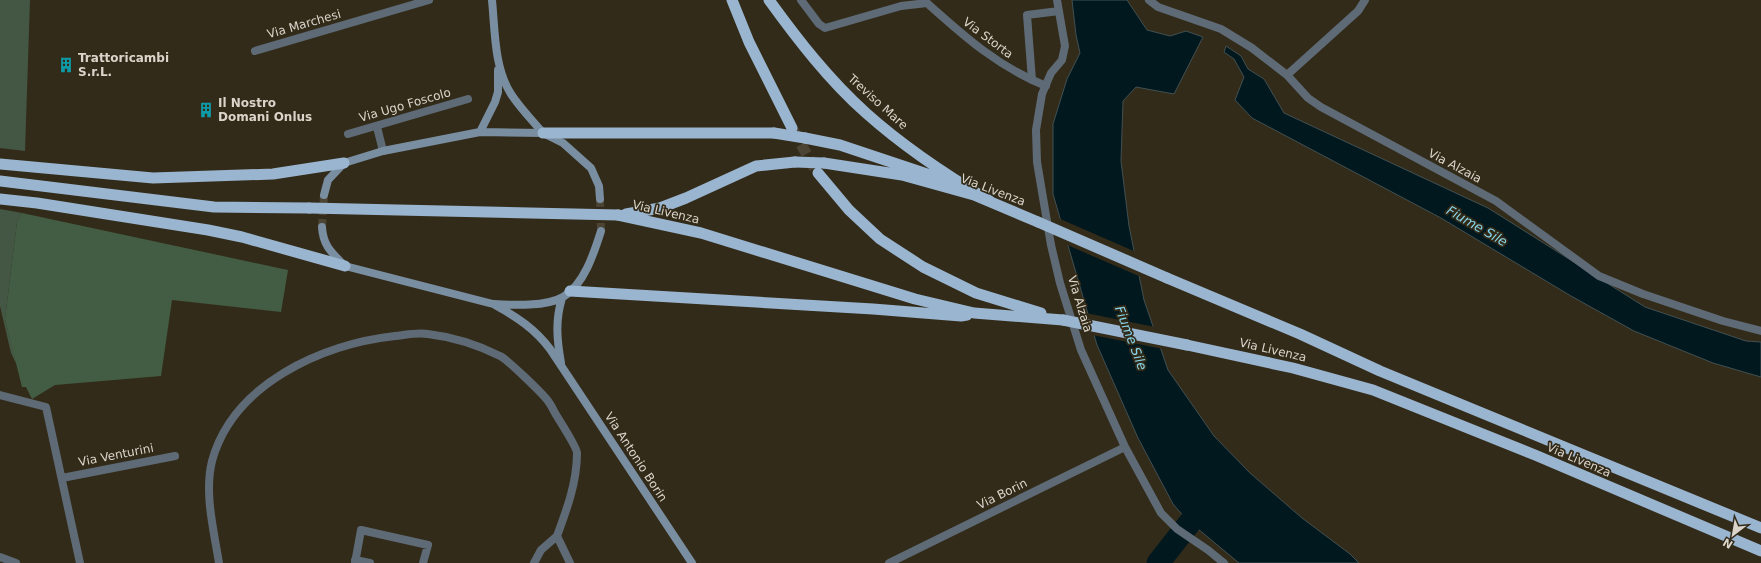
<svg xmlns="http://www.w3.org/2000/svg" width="1761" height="563" viewBox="0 0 1761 563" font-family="'DejaVu Sans',sans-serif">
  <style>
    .green { fill: #445745 }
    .forest { fill: #425d43 }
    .water { fill: #01181e; stroke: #425052 }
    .pier { fill: #332b19 }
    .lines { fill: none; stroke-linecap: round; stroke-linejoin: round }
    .river { stroke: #01181e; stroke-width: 23 }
    .secondary-tunnel { stroke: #4c4434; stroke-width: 8; stroke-dasharray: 8 4; stroke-linecap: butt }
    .trunk-tunnel { stroke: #4c4434; stroke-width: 11; stroke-dasharray: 11 5.5; stroke-linecap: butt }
    .minor { stroke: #5e6b76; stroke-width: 8 }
    .secondary { stroke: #7a8ea1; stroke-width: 8 }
    .trunk { stroke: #9ab5d0; stroke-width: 11 }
    .trunk-bridge { stroke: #9ab5d0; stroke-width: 11 }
    .labels { text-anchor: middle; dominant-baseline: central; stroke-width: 3.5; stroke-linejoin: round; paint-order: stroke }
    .street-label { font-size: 12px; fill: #dad4ca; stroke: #332b19 }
    .poi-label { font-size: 12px; font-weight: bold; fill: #dad4ca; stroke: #332b19; text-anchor: start }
    .water-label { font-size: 13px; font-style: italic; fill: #87d7ec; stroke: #332b19 }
  </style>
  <rect width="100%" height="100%" fill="#332b19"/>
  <!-- green -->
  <path class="green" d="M0,0H30L25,151L0,148Z
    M0,209L22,213L17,222L5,319L17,365L11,353L0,306Z"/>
  <!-- forest -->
  <path class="forest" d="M22,213L288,270L281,312L172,300L161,376L55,385L32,399L26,387H22L5,319L17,222Z"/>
  <!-- water -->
  <path class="water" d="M1072,0H1127L1147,30L1170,36L1186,31L1203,37L1174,94L1136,87L1123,101L1121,161L1129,226L1144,300L1168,370L1214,436L1250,473L1302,518L1350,554L1359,563H1239L1186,519L1173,504L1138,438L1097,345L1053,194V124L1067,79L1080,53L1076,35Z
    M1226,46L1241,56L1248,69L1264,79L1284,113L1488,208L1645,307L1746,341L1761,342V377L1713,363L1634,331L1571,296L1441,218L1252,118L1235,100L1244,77L1234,59L1224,52Z"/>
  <!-- pier -->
  <path class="pier" d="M1058,218L1136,252L1141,277L1065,244Z
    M1086,313L1155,327L1163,349L1092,335Z"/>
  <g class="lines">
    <!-- river -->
    <path class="river" d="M1158,563L1210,497"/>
    <!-- secondary-tunnel -->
    <path class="secondary-tunnel" d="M600,199L601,231
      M322,227L324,195"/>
    <!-- trunk-tunnel -->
    <path class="trunk-tunnel" d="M793,130L815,169"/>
    <!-- minor -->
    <path class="minor" d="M801,0L819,24L825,28L901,6L927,3C964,36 998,67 1046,86
      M1057,0L1065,46L1062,60L1051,73L1042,94L1036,130L1037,162L1051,245L1060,283L1081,350L1125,447L1161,513L1177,529L1208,550L1224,563
      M1149,0L1158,7L1221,29L1252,48L1287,75L1308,98L1321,107L1496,201L1599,276L1643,294L1723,321L1761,331
      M255,51L429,0
      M1287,75L1358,11L1365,0
      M1032,80L1027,15L1059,11
      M377,127L383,151
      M348,134L468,99
      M0,395L46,407L80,563
      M62,478L175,456
      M0,557L16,563
      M355,560L370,563
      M219,563C214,531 204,494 212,461C233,384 322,344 395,336C405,335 418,332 428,334C453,337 478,345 500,356C507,359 543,394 548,401C551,405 553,409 555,413C559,420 577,447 577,453C577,482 567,509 557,536L570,563
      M355,563L361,530L428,545L423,563
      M534,563L541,550L557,536
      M889,563L1125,447"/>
    <!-- secondary -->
    <path class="secondary" d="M492,0C495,30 494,68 511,94C520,108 532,120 543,133
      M480,132L495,102L498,92V70
      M324,195L328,180L344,163L383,151L480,132L543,133L563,143L591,168L599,186L600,199
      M322,227C323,246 332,253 345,266L493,304C512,305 546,307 563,297C584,285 594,253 601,231
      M495,305C517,317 535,329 550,349L692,563
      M561,363C557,340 555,321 562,298"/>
    <!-- trunk -->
    <path class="trunk" d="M732,0L749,42L792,128
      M769,0C798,40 829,80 866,113C904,147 946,175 990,201
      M543,133H774
      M805,138L840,145L945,180
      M824,163L902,175L974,195L1038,222
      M0,164L153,178L273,174L344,163
      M818,173L849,210L880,239L923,267L976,293L1041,313
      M0,181L214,207L309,208
      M0,199L37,203L208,230L242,237L345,266
      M626,214L660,208L686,198L756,166L795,162
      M618,215L701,233L915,299L974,313L1063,320
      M1167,278L1300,334L1380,371L1761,528
      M570,291L873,309L961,316L967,315
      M1187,345L1293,368L1373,390L1535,455L1761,551"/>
    <!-- trunk-bridge -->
    <path class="trunk-bridge" d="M774,133L805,138
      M795,162L824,163
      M309,208L618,215
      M1038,222L1167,278
      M1063,320L1187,345"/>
  </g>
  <!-- icons -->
  <defs>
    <symbol id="building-bare" viewBox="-9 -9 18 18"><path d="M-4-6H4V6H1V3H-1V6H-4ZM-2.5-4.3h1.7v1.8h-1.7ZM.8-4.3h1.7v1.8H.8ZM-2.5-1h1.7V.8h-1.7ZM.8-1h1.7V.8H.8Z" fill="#0f9aa8" stroke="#332b19" stroke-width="2.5" paint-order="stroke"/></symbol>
  </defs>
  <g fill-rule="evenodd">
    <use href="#building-bare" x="55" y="54" width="22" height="22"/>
    <use href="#building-bare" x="195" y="99" width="22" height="22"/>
  </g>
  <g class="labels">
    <!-- street labels -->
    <g class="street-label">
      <text transform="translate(304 24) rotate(-16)">Via Marchesi</text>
      <text transform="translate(988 38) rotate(37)">Via Storta</text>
      <text transform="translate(878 102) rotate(42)">Treviso Mare</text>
      <text transform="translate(405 105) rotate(-16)">Via Ugo Foscolo</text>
      <text transform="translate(1455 166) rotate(28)">Via Alzaia</text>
      <text transform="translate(993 190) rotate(21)">Via Livenza</text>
      <text transform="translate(666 212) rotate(13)">Via Livenza</text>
      <text transform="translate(1080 304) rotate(73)">Via Alzaia</text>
      <text transform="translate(1273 350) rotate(13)">Via Livenza</text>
      <text transform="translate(116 455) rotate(-11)">Via Venturini</text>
      <text transform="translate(636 457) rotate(57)">Via Antonio Borin</text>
      <text transform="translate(1579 460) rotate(23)">Via Livenza</text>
      <text transform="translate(1002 494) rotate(-26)">Via Borin</text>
    </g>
    <!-- poi labels -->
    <g class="poi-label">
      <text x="78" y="58">Trattoricambi<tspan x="78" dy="14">S.r.L.</tspan></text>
      <text x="218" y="103">Il Nostro<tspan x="218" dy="14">Domani Onlus</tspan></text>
    </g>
    <!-- water labels -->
    <g class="water-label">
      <text transform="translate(1477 226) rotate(30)">Fiume Sile</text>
      <text transform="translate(1131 338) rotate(69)">Fiume Sile</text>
    </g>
  </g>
  <!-- north arrow -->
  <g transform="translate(1733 535) rotate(211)" stroke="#332b19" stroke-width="3" paint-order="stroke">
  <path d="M0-3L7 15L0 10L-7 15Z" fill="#dad4ca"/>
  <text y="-6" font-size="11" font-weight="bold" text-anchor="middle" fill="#dad4ca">N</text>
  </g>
</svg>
